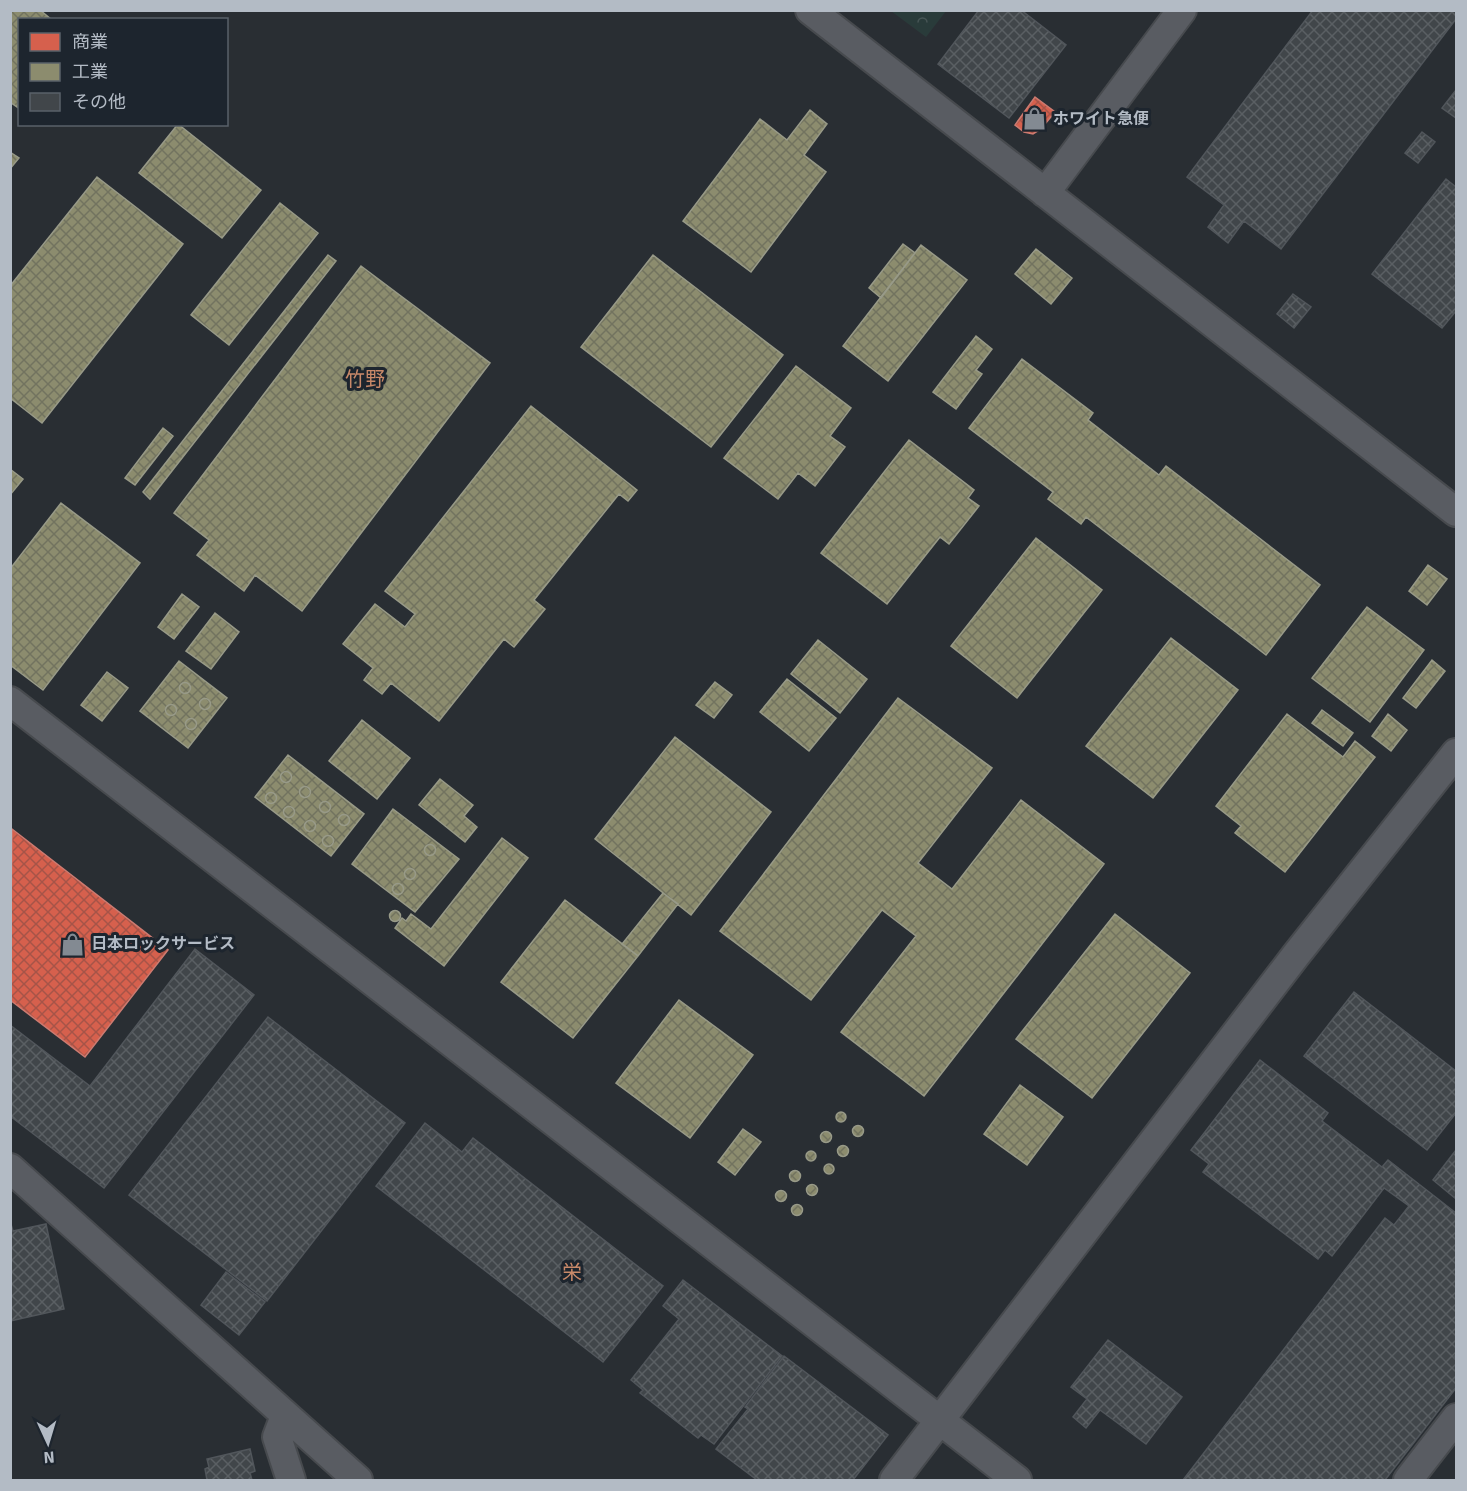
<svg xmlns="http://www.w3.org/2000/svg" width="1467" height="1491" viewBox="0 0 1467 1491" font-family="Signika,'Noto Sans JP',sans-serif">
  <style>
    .forest { fill: url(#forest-crowns) }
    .shops { fill: url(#shops-cross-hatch); stroke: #cc7b71; stroke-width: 1.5 }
    .industry { fill: url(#industry-cross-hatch); stroke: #989a88; stroke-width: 1.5 }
    .building { fill: url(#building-cross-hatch); stroke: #51565b; stroke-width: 1.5 }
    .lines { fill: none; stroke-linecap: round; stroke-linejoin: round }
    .minor-casing { stroke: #474a4e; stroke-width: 32 }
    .minor { stroke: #595c62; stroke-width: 28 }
    .labels { text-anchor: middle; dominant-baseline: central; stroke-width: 6; stroke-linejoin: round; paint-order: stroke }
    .poi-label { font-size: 16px; font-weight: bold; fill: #b3bbc5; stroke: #1d252e; text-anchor: start }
    .quarter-label { font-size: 20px; fill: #c98969; stroke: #1d252e }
  </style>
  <defs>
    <pattern id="forest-crowns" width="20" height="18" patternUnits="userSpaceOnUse" patternTransform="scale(1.5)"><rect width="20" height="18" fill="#293b3a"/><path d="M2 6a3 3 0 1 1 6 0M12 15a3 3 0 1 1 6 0" fill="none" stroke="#465555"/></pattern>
    <pattern id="shops-cross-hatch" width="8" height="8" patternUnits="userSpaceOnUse" patternTransform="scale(1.5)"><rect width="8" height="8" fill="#d6604d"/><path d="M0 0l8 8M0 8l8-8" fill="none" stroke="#a65448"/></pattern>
    <pattern id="industry-cross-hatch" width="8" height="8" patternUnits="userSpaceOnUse" patternTransform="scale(1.5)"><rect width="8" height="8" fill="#8c8c6e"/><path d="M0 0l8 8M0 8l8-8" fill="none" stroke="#72735f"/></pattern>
    <pattern id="building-cross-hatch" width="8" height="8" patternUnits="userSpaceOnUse" patternTransform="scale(1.5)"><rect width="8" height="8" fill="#41464a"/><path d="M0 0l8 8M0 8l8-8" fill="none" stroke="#5a5f63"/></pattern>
  </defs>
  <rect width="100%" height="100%" fill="#292e33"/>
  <!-- forest -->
  <path class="forest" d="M891,11H946L926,37Z"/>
  <!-- shops -->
  <path class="shops" d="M1035,97L1055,112L1041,129L1033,134L1024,132L1015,125Z
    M12,829L168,950L85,1057L10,1000Z"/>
  <!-- industry -->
  <path class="industry" d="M10,10H40L52,20H20V109L10,102Z
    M810,110L827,124L804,155L826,172L751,272L683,221L760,119L787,140Z
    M178,124L261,190L222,238L139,173Z
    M10,152L19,158L10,169Z
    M97,177L183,244L42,423L10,398V286Z
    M280,203L318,233L229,345L191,315Z
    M903,244L915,253L881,298L869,288Z
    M921,245L967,280L888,381L843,346Z
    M1036,249L1072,278L1051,304L1015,274Z
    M328,255L336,261L150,499L143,492Z
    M653,255L783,355L711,447L581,347Z
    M361,266L490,363L302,611L255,575L244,591L197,555L209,540L174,513Z
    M976,336L992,349L976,370L982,374L956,409L933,392Z
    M1022,359L1093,413L1088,420L1159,475L1166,466L1320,585L1266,655L1086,517L1081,524L1048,499L1053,492L969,428Z
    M796,366L851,408L830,436L845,447L815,486L798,473L778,499L724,458Z
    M531,406L637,490L628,501L619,494L534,600L545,609L514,647L504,639L439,721L391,683L382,694L364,680L373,668L343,644L375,604L405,627L415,614L385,591Z
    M163,428L173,436L135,485L125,478Z
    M909,440L974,490L968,498L979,506L949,544L940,537L887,604L821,553Z
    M10,469L23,479L10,495Z
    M61,503L140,563L43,690L10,665V569Z
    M1036,538L1102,590L1017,698L951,646Z
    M1428,565L1447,579L1427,605L1409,591Z
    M182,594L199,607L174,639L158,627Z
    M1367,607L1424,650L1370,722L1312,678Z
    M215,613L239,632L211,669L186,651Z
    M1171,638L1238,690L1153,798L1086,746Z
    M818,640L867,679L840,713L791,674Z
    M1432,660L1445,671L1416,708L1403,698Z
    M179,661L227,698L188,748L140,711Z
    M107,672L128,688L102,721L81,705Z
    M787,679L836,718L809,751L760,712Z
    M715,682L732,695L714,718L696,705Z
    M179.5 688a5.5 5.5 0 1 1 11 0a5.5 5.5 0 1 1-11 0Z
    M898,698L992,768L918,863L952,889L1021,800L1104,864L924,1096L841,1032L916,936L882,910L811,1000L720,931Z
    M199.5 704a5.5 5.5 0 1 1 11 0a5.5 5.5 0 1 1-11 0Z
    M165.5 710a5.5 5.5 0 1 1 11 0a5.5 5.5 0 1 1-11 0Z
    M1322,710L1353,733L1343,746L1312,723Z
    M1287,714L1343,757L1355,741L1375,757L1285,872L1235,833L1241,826L1216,806Z
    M1388,714L1407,730L1391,751L1372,736Z
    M185.5 724a5.5 5.5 0 1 1 11 0a5.5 5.5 0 1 1-11 0Z
    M362,720L410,758L377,799L329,761Z
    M675,737L771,812L691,915L595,839Z
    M288,755L364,814L331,856L255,797Z
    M280.5 777a5.5 5.5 0 1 1 11 0a5.5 5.5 0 1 1-11 0Z
    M440,779L473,805L464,816L477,827L465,842L419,805Z
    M299.5 792a5.5 5.5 0 1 1 11 0a5.5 5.5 0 1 1-11 0Z
    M265.5 798a5.5 5.5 0 1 1 11 0a5.5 5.5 0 1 1-11 0Z
    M319.5 807a5.5 5.5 0 1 1 11 0a5.5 5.5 0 1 1-11 0Z
    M283.5 812a5.5 5.5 0 1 1 11 0a5.5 5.5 0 1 1-11 0Z
    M393,809L459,859L415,912L352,864Z
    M338.5 820a5.5 5.5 0 1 1 11 0a5.5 5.5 0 1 1-11 0Z
    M304.5 826a5.5 5.5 0 1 1 11 0a5.5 5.5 0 1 1-11 0Z
    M322.5 841a5.5 5.5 0 1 1 11 0a5.5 5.5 0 1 1-11 0Z
    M502,838L528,858L444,966L395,928L402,918L406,921L411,914L431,929Z
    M424.5 850a5.5 5.5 0 1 1 11 0a5.5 5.5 0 1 1-11 0Z
    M404.5 874a5.5 5.5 0 1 1 11 0a5.5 5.5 0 1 1-11 0Z
    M392.5 889a5.5 5.5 0 1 1 11 0a5.5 5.5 0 1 1-11 0Z
    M663,893L678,904L638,956L622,944Z
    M565,900L638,956L573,1038L501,982Z
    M389.5 916a5.5 5.5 0 1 1 11 0a5.5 5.5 0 1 1-11 0Z
    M1115,914L1190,973L1092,1098L1016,1039Z
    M679,1000L753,1055L690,1138L616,1083Z
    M1020,1085L1063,1117L1027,1165L984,1134Z
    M836 1117a5 5 0 1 1 10 0a5 5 0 1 1-10 0Z
    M852.5 1131a5.5 5.5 0 1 1 11 0a5.5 5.5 0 1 1-11 0Z
    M743,1129L761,1142L735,1175L718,1162Z
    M820.5 1137a5.5 5.5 0 1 1 11 0a5.5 5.5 0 1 1-11 0Z
    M837.5 1151a5.5 5.5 0 1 1 11 0a5.5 5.5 0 1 1-11 0Z
    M806 1156a5 5 0 1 1 10 0a5 5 0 1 1-10 0Z
    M824 1169a5 5 0 1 1 10 0a5 5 0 1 1-10 0Z
    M789.5 1176a5.5 5.5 0 1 1 11 0a5.5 5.5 0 1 1-11 0Z
    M806.5 1190a5.5 5.5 0 1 1 11 0a5.5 5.5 0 1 1-11 0Z
    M775.5 1196a5.5 5.5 0 1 1 11 0a5.5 5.5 0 1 1-11 0Z
    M791.5 1210a5.5 5.5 0 1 1 11 0a5.5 5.5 0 1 1-11 0Z"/>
  <!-- building -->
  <path class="building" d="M979,10H1021L1066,45L1009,118L938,64Z
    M1313,10H1456V19L1281,249L1244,221L1228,243L1208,227L1224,205L1187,177Z
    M1456,90V118L1442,108Z
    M1422,132L1435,142L1418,163L1405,153Z
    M1446,179L1456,187V311L1442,328L1372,274Z
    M1293,294L1311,307L1294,328L1277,314Z
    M195,949L254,995L104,1188L10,1116V1025L90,1086Z
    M1354,992L1456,1071V1113L1427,1150L1304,1056Z
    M268,1017L405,1123L267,1301L129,1195Z
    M1260,1060L1328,1113L1322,1121L1382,1167L1388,1160L1456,1213V1354L1454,1357L1456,1360V1388L1385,1480H1183L1385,1218L1394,1225L1409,1206L1384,1188L1332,1256L1325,1250L1318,1259L1203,1172L1209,1164L1191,1150Z
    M425,1123L462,1152L473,1138L663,1286L603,1362L376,1186Z
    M1456,1150V1199L1433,1180Z
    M10,1221L13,1231L46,1224L64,1309L10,1321Z
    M226,1272L265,1302L239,1335L201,1305Z
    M683,1280L782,1356L714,1444L701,1435L698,1438L640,1393L643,1390L631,1380L679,1319L663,1306Z
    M1108,1340L1182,1397L1146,1444L1100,1410L1086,1428L1073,1417L1087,1399L1071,1387Z
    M784,1356L888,1435L853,1480H757L716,1449L748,1409L745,1407Z
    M250,1449L255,1471L250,1473L252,1480H207L205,1469L209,1467L207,1459Z"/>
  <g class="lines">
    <defs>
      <path id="minor" d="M810,10L1456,512
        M1045,193L1182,10
        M10,701L1017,1480
        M10,1168L358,1480
        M285,1416L277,1437L291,1480
        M894,1480L1296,955L1456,753
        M1408,1480L1456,1418"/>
    </defs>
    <!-- minor casing -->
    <use href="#minor" class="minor-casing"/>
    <!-- minor -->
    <use href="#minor" class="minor"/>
  </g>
  <!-- icons -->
  <defs>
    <symbol id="shop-bare" viewBox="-9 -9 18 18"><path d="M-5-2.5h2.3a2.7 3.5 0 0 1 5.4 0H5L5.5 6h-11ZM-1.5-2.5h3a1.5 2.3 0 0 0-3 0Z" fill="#838a92" stroke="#1d252e" stroke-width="2.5" paint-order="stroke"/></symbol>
  </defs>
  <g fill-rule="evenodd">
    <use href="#shop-bare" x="1018" y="102" width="33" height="33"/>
    <use href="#shop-bare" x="56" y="928" width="33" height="33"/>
  </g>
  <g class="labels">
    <!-- poi labels -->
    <g class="poi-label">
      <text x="1053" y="119">ホワイト急便</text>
      <text x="91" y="944">日本ロックサービス</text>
    </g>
    <!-- quarter labels -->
    <g class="quarter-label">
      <text x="365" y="379">竹野</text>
      <text x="572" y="1272">栄</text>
    </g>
  </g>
  <!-- border -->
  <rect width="1467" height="1491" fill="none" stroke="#b3bbc5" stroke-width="24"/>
  <!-- legend -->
  <rect x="18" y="18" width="210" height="108" fill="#1d252e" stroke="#59616a" stroke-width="1.5"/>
  <rect x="30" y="33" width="30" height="18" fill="#d6604d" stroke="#59616a" stroke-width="1.5"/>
  <text x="72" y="48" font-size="18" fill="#b3bbc5">商業</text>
  <rect x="30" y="63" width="30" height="18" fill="#8c8c6e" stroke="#59616a" stroke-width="1.5"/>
  <text x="72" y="78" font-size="18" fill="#b3bbc5">工業</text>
  <rect x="30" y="93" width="30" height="18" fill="#41464a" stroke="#59616a" stroke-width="1.5"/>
  <text x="72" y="108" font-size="18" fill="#b3bbc5">その他</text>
  <!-- north arrow -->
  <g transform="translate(48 1443) rotate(176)" stroke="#1d252e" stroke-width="4.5" paint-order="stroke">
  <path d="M0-4.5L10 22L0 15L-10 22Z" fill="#b3bbc5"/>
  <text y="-9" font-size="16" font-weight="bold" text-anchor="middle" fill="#b3bbc5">N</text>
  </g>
</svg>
